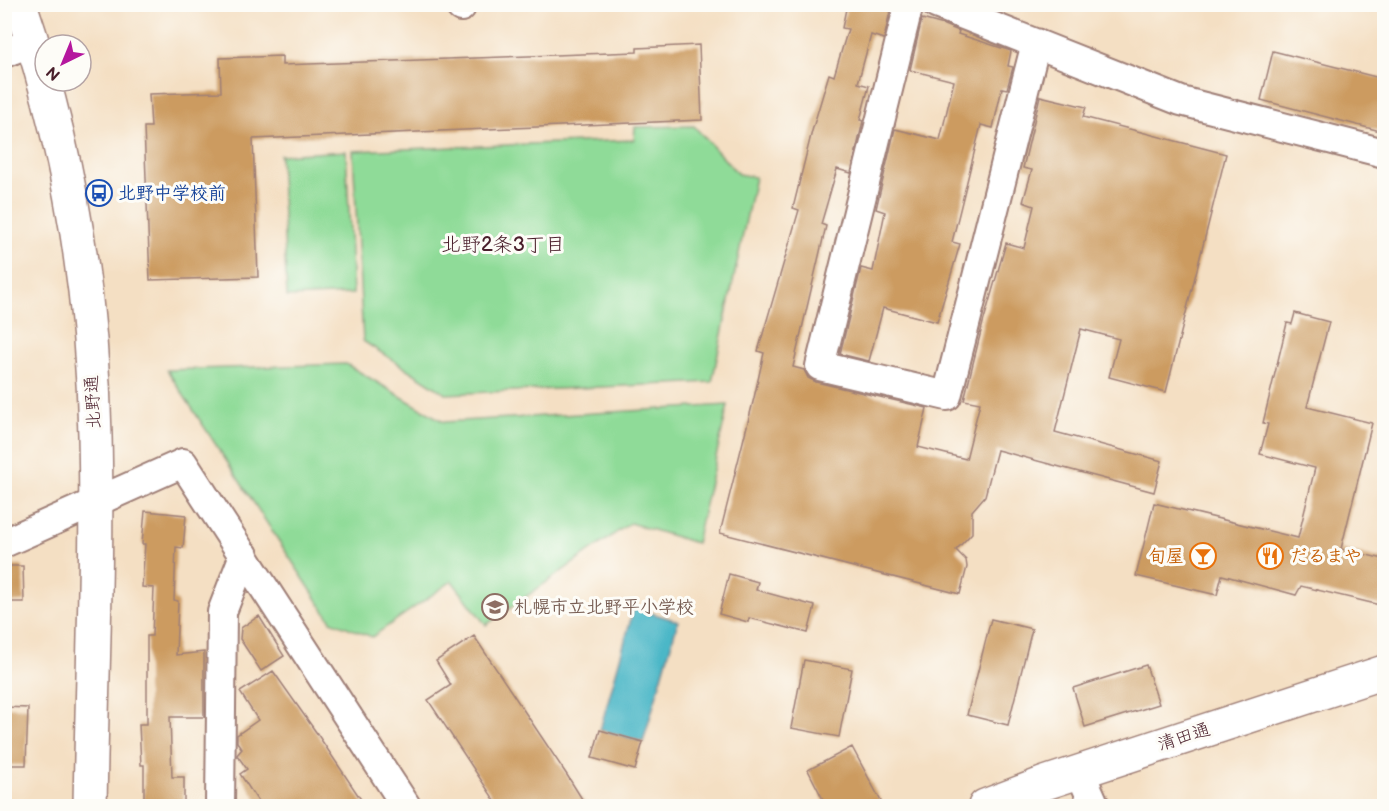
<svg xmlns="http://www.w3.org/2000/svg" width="1389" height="811" viewBox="0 0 1389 811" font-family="'Balsamiq Sans','Klee One',sans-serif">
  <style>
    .green { fill: #8fdb98; stroke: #6c7d62; stroke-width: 1.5 }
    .water { fill: #4bb7c7; stroke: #4a6b79; stroke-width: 1.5 }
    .building { fill: #cc9b61 }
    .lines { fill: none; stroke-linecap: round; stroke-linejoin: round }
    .minor-casing { stroke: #9f7f77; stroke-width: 32 }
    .tertiary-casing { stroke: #9f7f77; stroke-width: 36 }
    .minor { stroke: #fff; stroke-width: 28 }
    .tertiary { stroke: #fff; stroke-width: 33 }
    .labels { text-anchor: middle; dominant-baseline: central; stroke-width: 6; stroke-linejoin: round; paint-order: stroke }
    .transit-label { font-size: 18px; font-weight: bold; fill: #164399; stroke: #fdfcf7; text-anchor: start }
    .street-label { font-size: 18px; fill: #4a1f2b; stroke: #fdfcf7 }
    .food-label { font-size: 18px; font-weight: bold; fill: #c56008; stroke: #fdfcf7; text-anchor: end }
    .education-label { font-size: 18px; font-weight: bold; fill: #785e54; stroke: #fdfcf7; text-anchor: start }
    .neighbourhood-label { font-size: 20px; fill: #4a1f2b; stroke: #fdfcf7 }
  </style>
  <rect width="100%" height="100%" fill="#fdfcf7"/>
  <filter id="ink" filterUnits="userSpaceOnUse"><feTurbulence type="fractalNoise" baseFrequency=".0167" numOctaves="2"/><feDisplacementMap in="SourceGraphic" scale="12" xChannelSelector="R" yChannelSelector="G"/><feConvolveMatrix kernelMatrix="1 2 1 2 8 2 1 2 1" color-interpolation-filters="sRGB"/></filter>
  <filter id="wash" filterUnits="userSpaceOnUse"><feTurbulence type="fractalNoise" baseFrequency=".008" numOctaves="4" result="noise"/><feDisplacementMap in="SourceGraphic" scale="24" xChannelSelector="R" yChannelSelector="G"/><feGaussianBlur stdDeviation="1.35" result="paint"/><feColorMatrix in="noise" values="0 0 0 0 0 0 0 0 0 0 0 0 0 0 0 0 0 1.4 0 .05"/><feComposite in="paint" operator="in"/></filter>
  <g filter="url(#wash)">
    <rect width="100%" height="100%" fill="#f4dfc3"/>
    <!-- green -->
    <path class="green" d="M694,126L738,174L755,177L712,382L446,394L363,341L353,151L634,140L635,127Z
      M346,151L353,294L287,297L280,155Z
      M346,364L444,422L728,405L696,543L630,523L486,625L452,581L372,637L331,621L167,370Z"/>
    <!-- water -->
    <path class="water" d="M634,608L678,621L643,742L600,730Z"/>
    <g id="blocks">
      <!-- building -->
      <path class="building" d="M847,4H878L890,8V11L884,39L871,35L858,83L869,86L860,120L863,121L851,173L837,169L821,224L826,226L793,367L804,370L808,378L816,382L927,408L918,447L966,459L980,403L964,400L983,323L1006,243L1024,248L1034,206L1023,202L1032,170L1023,168L1040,96L1086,107L1083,117L1226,154L1166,392L1109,377L1119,339L1081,329L1055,432L1162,461L1154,492L997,450L985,496L972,511V533L956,550L966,560L967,567L960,594L720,533L754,398L764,353L758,351L799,210L793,208L812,131L829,74L834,76L848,29L842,28Z
        M922,19L944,25L959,31L958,34L1011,51L1008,66L1013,67L1007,89L1002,88L993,128L981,125L952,242L960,244L937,322L883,308L869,361L840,354L861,268L873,271L885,212L876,209L895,129L940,140L954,81L910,70Z
        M699,45L702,120L253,139L258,277L150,280L144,127H151L149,94L221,92L220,58L282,56V65L637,52V48Z
        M1273,51L1384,79V132L1261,100Z
        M1295,313L1329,322L1307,407L1372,423L1341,549L1384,559V606L1301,586L1296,595L1222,575L1217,595L1136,576L1154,503L1298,538L1315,468L1260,454L1268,424L1263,423L1287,323L1292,324Z
        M145,511L186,515L183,548L176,547L174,600L178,601L176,655L204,652V717H170L172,777H184V806H144V765H141L139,724H147V636H152L154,588L142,587L145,544H142Z
        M4,566H23L24,602H4Z
        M729,574L758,582L756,590L815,606L808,633L749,618L748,622L719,614Z
        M259,616L284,656L261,671L240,639L241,628Z
        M991,619L1032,629L1008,725L967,715Z
        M474,636L567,775L587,807H499L428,700L451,685L436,661Z
        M804,660L852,669L839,737L791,728Z
        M1146,665L1159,704L1085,727L1073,688Z
        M273,671L316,732L366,807L261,806L240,774L247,769L237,755L242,749L237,742V735L258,720L240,692Z
        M4,707L28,708L26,765H4Z
        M600,730L643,742L635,770L592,758Z
        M852,747L884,807H827L808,770Z"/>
    </g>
  </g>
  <g filter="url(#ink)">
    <use href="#blocks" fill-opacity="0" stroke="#9f7f77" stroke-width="1.5"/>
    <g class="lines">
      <defs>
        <path id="minor" d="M461,4V7
          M909,4L820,366L947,396L1036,43
          M936,4L1181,101L1384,153
          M4,53L33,42
          M4,543L183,463L406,806
          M1080,772L1095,806
          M220,806L222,612L244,555"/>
        <path id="tertiary" d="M20,4C67,142 92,290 95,435C98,559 92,683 90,806
          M985,806L1045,783L1384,672"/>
      </defs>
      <!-- minor casing -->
      <use href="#minor" class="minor-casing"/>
      <!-- tertiary casing -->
      <use href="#tertiary" class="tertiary-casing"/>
      <!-- minor -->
      <use href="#minor" class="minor"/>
      <!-- tertiary -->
      <use href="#tertiary" class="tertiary"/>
    </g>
  </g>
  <!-- icons -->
  <defs>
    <symbol id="bus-ring" viewBox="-11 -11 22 22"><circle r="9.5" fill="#fdfcf7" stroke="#1a4fb4" stroke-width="1.5"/><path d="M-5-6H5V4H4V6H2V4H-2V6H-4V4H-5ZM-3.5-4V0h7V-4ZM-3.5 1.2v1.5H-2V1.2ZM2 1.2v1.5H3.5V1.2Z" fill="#1a4fb4"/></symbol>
    <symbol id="bar-ring" viewBox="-11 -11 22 22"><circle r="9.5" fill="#fdfcf7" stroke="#e8710a" stroke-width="1.5"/><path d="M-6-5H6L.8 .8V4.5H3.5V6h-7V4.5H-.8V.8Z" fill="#e8710a"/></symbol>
    <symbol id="restaurant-ring" viewBox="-11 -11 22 22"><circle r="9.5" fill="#fdfcf7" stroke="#e8710a" stroke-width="1.5"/><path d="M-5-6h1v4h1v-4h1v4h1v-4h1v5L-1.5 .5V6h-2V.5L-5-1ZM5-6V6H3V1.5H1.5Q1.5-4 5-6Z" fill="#e8710a"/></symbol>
    <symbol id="school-ring" viewBox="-11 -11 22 22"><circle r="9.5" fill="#fdfcf7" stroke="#8d6e63" stroke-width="1.5"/><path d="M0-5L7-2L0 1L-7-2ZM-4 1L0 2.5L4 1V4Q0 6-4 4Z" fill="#8d6e63"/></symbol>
  </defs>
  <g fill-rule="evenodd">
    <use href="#bus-ring" x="84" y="178" width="30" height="30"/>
    <use href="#bar-ring" x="1188" y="541" width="30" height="30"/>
    <use href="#restaurant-ring" x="1255" y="541" width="30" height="30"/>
    <use href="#school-ring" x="480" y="592" width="30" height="30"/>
  </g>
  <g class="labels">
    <!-- transit labels -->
    <g class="transit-label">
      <text x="118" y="193">北野中学校前</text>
    </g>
    <!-- street labels -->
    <g class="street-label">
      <text transform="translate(93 402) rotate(-93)">北野通</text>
      <text transform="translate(1184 737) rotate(-18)">清田通</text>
    </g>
    <!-- food labels -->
    <g class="food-label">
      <text x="1184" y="556">旬屋</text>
      <text x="1290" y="556" text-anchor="start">だるまや</text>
    </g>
    <!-- education labels -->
    <g class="education-label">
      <text x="514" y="607">札幌市立北野平小学校</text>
    </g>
    <!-- neighbourhood labels -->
    <g class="neighbourhood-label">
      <text x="503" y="245">北野2条3丁目</text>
    </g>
  </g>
  <!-- margin -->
  <rect width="1389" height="811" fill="none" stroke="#fdfcf7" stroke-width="24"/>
  <!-- north arrow -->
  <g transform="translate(63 63) rotate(223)"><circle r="28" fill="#fdfcf7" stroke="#b5a4a5" stroke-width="1.5"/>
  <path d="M0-4.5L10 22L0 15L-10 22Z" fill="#b5179e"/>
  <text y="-9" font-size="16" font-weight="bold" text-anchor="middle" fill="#4a1f2b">N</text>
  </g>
</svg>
